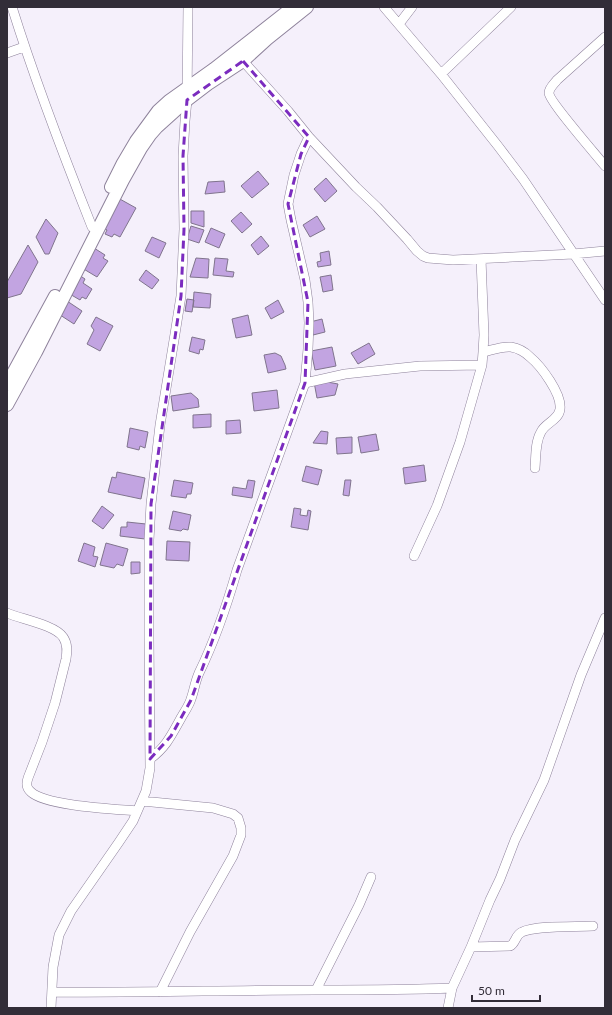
<svg xmlns="http://www.w3.org/2000/svg" width="612" height="1015" viewBox="0 0 612 1015" font-family="Lato,sans-serif">
  <style>
    .building { fill: #c2a4e1; stroke: #80748d }
    .lines { fill: none; stroke-linecap: round; stroke-linejoin: round }
    .street-casing { stroke: #8e829b; stroke-width: 10 }
    .secondary-casing { stroke: #8e829b; stroke-width: 14 }
    .street { stroke: #fff; stroke-width: 9 }
    .secondary { stroke: #fff; stroke-width: 12 }
    .marked { fill: none; stroke: #7b2cbf; stroke-width: 3; stroke-dasharray: 8 5; stroke-linejoin: round }
  </style>
  <rect width="100%" height="100%" fill="#f5f0fb"/>
  <!-- building -->
  <path class="building" d="M258,171L269,184L252,198L241,186Z
    M326,178L337,191L325,202L314,189Z
    M224,181L225,192L205,194L208,182Z
    M118,198L136,208L120,237L114,234L112,237L105,234L107,230L102,227Z
    M191,211H204V227L191,223Z
    M241,212L252,224L242,233L231,221Z
    M317,216L325,229L310,237L303,225Z
    M46,219L58,233L49,254H45L36,237Z
    M191,226L204,230L199,243L187,239Z
    M211,228L225,234L219,248L205,242Z
    M261,236L269,246L258,255L251,245Z
    M152,237L166,243L159,258L145,251Z
    M28,245L38,262L21,294L7,298V282Z
    M94,248L105,255L103,258L108,261L97,277L82,268Z
    M329,251L331,265L318,267L317,262L321,261L320,253Z
    M196,258L209,259L208,278L190,277Z
    M215,258L228,259L226,271L234,272L233,277L213,275Z
    M146,270L159,280L152,289L139,280Z
    M79,275L85,279L83,283L92,289L86,299L82,297L80,300L68,293Z
    M331,275L333,290L323,292L320,277Z
    M194,292L211,294L210,308L193,307Z
    M187,299L194,300L192,312L185,311Z
    M278,300L284,312L271,319L265,308Z
    M67,301L82,311L74,324L57,313Z
    M248,315L252,335L236,338L232,319Z
    M96,317L113,326L100,351L87,344L94,330L91,326Z
    M322,319L325,332L313,335L310,322Z
    M192,337L205,340L203,350L200,349L199,354L189,351Z
    M369,343L375,354L358,364L351,353Z
    M332,347L336,366L315,370L311,351Z
    M275,353L281,356L285,365L286,369L268,373L264,355Z
    M322,381L338,384L335,395L317,398L314,382Z
    M277,390L279,408L254,411L252,393Z
    M191,393L198,399L199,407L173,411L171,396Z
    M211,414V427L193,428V415Z
    M240,420L241,433L226,434V421Z
    M130,428L148,432L145,448L140,446L139,450L127,447Z
    M321,431L328,432L327,444L313,443Z
    M376,434L379,450L361,453L358,437Z
    M352,437V453L337,454L336,438Z
    M424,465L426,481L405,484L403,468Z
    M306,466L322,470L318,485L302,481Z
    M117,472L145,478L141,499L108,492L112,477L116,478Z
    M174,480L193,483L191,494H187L186,498L171,496Z
    M248,480L255,481L252,498L232,495L233,487L246,489Z
    M345,480H351L349,496L343,495Z
    M102,506L114,515L103,529L92,521Z
    M294,508L301,509L300,515L307,516L308,510L311,511L308,530L291,527Z
    M173,511L191,515L188,530L183,529L181,531L169,529Z
    M127,522L146,524L145,539L120,536L121,527H127Z
    M167,541L190,542L189,561L166,560Z
    M84,543L95,547L93,556L98,557L95,567L78,561Z
    M106,543L128,549L123,566L117,564L114,568L100,565Z
    M131,562H140V573L131,574Z"/>
  <g class="lines">
    <defs>
      <path id="street" d="M12,7C35,81 63,154 92,227
        M384,7L441,74L498,146L523,179L605,300
        M399,24L412,7
        M605,37L557,80C554,84 549,88 549,93C549,101 597,156 605,166
        M7,53L24,47
        M243,61L288,111L309,137L356,187L377,207L407,239L417,251L423,256L428,258L453,260L573,254L605,251
        M441,74L511,7
        M483,352C492,350 502,346 511,347C517,348 525,352 530,357C541,366 562,394 560,409C559,420 545,423 541,432C535,442 536,457 535,468
        M305,383L345,374L420,366L482,365
        M414,556L437,506L460,442L482,365L483,352L484,335L481,259
        M7,613C21,619 55,625 63,637C68,644 67,652 66,659L55,703L42,742L28,778C26,784 26,788 31,792C46,806 115,809 137,811
        M150,759C166,747 171,736 181,718C184,712 189,706 191,699C194,691 195,682 199,673C215,640 227,605 237,570L305,383L308,349L309,323L308,302L305,280L291,220L288,204L294,175L301,154L309,137
        M142,801L213,808L233,814L238,818L241,828V835L233,856L190,932L160,992
        M471,947L510,946C516,943 515,935 522,932C537,925 575,927 593,926
        M316,990L359,905L371,877
        M52,992C140,993 228,990 316,990C361,990 407,990 452,988L471,947L490,900L500,879L515,840L544,780L581,675L605,618
        M51,1008L53,967L59,935L71,911L119,842L133,821L146,791L150,768L149,638V540L151,504L160,425L175,334L181,296L184,229L183,156L185,121L187,100L188,7
        M448,1008L452,988"/>
      <path id="secondary" d="M111,187L123,163L136,141L158,111L169,101L214,69L293,7
        M7,384L55,296
        M7,405L36,352L123,180L141,148L150,135L157,127L187,100L208,84L243,61L267,39L307,7"/>
    </defs>
    <!-- street casing -->
    <use href="#street" class="street-casing"/>
    <!-- secondary casing -->
    <use href="#secondary" class="secondary-casing"/>
    <!-- street -->
    <use href="#street" class="street"/>
    <!-- secondary -->
    <use href="#secondary" class="secondary"/>
  </g>
  <!-- marked area -->
  <path class="marked" d="M243,61L309,137L301,154L288,204L308,302L305,383L191,700L171,736L150,759L151,504L181,296L184,229L183,156L187,100Z"/>
  <!-- border -->
  <rect width="612" height="1015" fill="none" stroke="#322d38" stroke-width="16"/>
  <!-- scale -->
  <path d="M472 995v6h68v-6" fill="none" stroke="#322d38" stroke-width="2"/>
  <text x="478" y="995" font-size="12" fill="#322d38" stroke="#f5f0fb" stroke-width="3" paint-order="stroke">50 m</text>
</svg>
